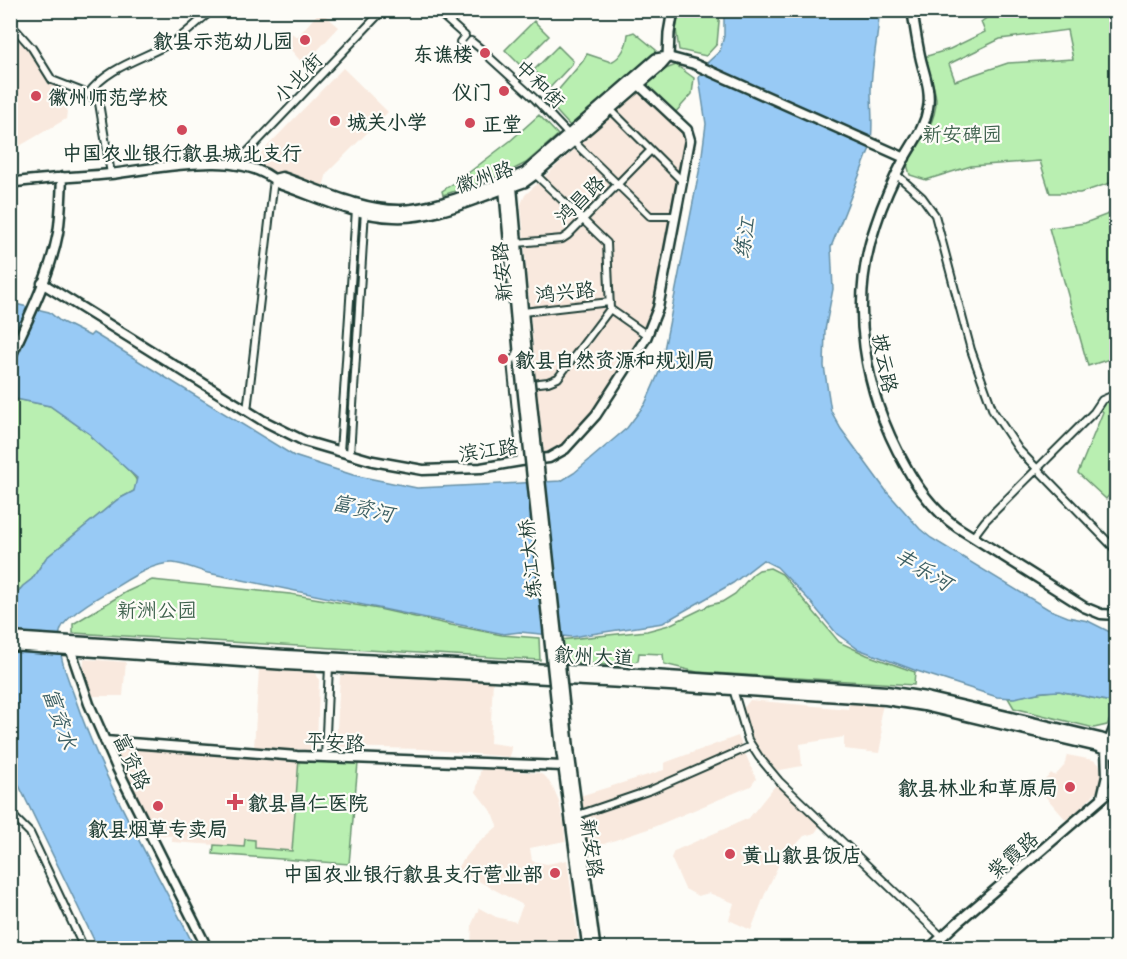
<svg xmlns="http://www.w3.org/2000/svg" width="1127" height="959" viewBox="0 0 1127 959" font-family="Mali,'LXGW WenKai TC',sans-serif">
  <style>
    .built { fill: #f9e9de }
    .green { fill: #b9efb1; stroke: #6c9672; stroke-width: 1.5; fill-rule: evenodd }
    .water { fill: #98caf5; stroke: #6892a8; stroke-width: 1.5 }
    .lines { fill: none; stroke-linecap: round; stroke-linejoin: round }
    .street-casing { stroke: #1f3d34; stroke-width: 10 }
    .secondary-casing { stroke: #1f3d34; stroke-width: 13 }
    .primary-casing { stroke: #1f3d34; stroke-width: 14 }
    .highway-casing { stroke: #1f3d34; stroke-width: 15 }
    .street { stroke: #fdfcf7; stroke-width: 6 }
    .secondary { stroke: #fdfcf7; stroke-width: 8 }
    .primary { stroke: #fdfcf7; stroke-width: 9 }
    .highway { stroke: #fdfcf7; stroke-width: 10 }
    .primary-bridge-casing { stroke: #1f3d34; stroke-width: 14; stroke-linecap: butt }
    .primary-bridge { stroke: #fdfcf7; stroke-width: 9 }
    .poi-dot { fill: #d1495b; stroke: #fdfcf7; stroke-width: 2 }
    .labels { text-anchor: middle; dominant-baseline: central; stroke-width: 4.5; stroke-linejoin: round; paint-order: stroke }
    .poi-label { font-size: 20px; font-weight: bold; fill: #1f3d34; stroke: #fdfcf7; text-anchor: start }
    .street-label { font-size: 20px; fill: #1f3d34; stroke: #fdfcf7 }
    .park-label { font-size: 20px; fill: #3e614d; stroke: #fdfcf7 }
    .water-label { font-size: 21px; font-style: italic; fill: #3d6064; stroke: #fdfcf7 }
  </style>
  <rect width="100%" height="100%" fill="#fdfcf7"/>
  <filter id="ink" filterUnits="userSpaceOnUse"><feTurbulence type="fractalNoise" baseFrequency=".0167" numOctaves="2"/><feDisplacementMap in="SourceGraphic" scale="12" xChannelSelector="R" yChannelSelector="G"/><feConvolveMatrix kernelMatrix="1 2 1 2 8 2 1 2 1" color-interpolation-filters="sRGB"/></filter>
  <g filter="url(#ink)">
    <!-- built -->
    <path class="built" d="M320,11L339,27L304,65L284,42L282,37L287,30L297,37Z
      M15,35L26,43L49,84L55,87L68,104L66,119L11,151L10,38Z
      M343,68L388,112L327,173L323,187L253,165L247,155L252,150L258,156Z
      M640,89L688,135L660,287L644,337L576,434L556,453L542,454L521,204L525,195Z
      M84,659L126,662L123,696H93L83,674Z
      M259,669L316,673L319,680L317,748L313,750L254,748Z
      M345,674L493,680L490,743L511,746L510,757L423,749L336,747L340,676Z
      M750,700L848,709L849,703L883,705L880,717L882,737L879,753L844,749V737L800,744L802,766L775,771L755,747L743,709Z
      M738,736L756,779L751,786L651,828L586,850L580,796L664,770V763Z
      M123,748L299,761L293,851L254,848L255,840L245,839V847L172,842V836L158,835L117,758Z
      M1067,755L1093,760L1099,764L1103,777L1100,789L1067,821L1038,788L1051,773L1055,776L1064,766Z
      M481,768L539,773L546,777L553,788L559,802L564,824L565,841L530,848L532,861L547,864L567,860L579,948H471L472,924L479,908L496,917L516,922L523,905L456,869L475,846L498,826L494,815L476,792Z
      M778,782L821,824L815,833L804,836L779,864L765,894L751,930L729,920L734,903L709,893L698,896L685,889L671,858L674,851L749,818Z"/>
    <!-- green -->
    <path class="green" d="M680,11H720L717,44L706,56L679,50L676,29Z
      M996,11H1116V181L1080,193H1050L1040,161L971,166L926,180L910,175L907,164C918,146 937,122 936,99C935,85 927,70 924,57L950,49L985,32L981,22ZM1067,30L1073,59L1008,63L955,81L949,64L1000,39Z
      M534,21L549,36L520,65L505,50Z
      M634,32L656,50L654,55L570,126L548,102L583,61L587,54L611,62C622,57 627,45 628,34Z
      M558,46L573,61L572,64L545,93C546,82 542,78 534,70Z
      M676,65L694,78L692,94L674,114L646,85L663,70Z
      M539,115L558,135L526,163L500,176L443,195L442,191L463,177L510,141Z
      M1116,211V357L1088,366L1049,228L1085,223Z
      M1115,397L1116,487L1106,499L1078,473L1103,412L1096,404Z
      M11,398L50,406L91,435V437C100,446 136,473 137,482L134,491L117,500L46,558L32,579L23,586L11,600Z
      M770,568L782,574L839,642L867,655L915,672L914,685L697,672L664,664L663,654L639,653L638,661L617,666L564,661L560,640L647,631L669,625L710,605L722,602L735,594L753,574L759,570Z
      M152,580L290,594L379,609L451,625L502,635L539,638L540,660L73,633V624L126,592Z
      M1059,691L1116,703V708L1107,725L1094,728L1014,708L1008,698C1025,697 1041,690 1059,691Z
      M299,758L358,763L349,864L213,854L214,845L244,847L245,839L255,840V848L292,851Z"/>
    <!-- water -->
    <path class="water" d="M724,11H879C879,38 871,64 871,91C871,110 874,128 870,148L831,247L833,289L825,330L824,366L831,411L841,429L887,492L920,529L931,538L1048,609L1068,617L1088,621L1116,635V703L1059,691L1042,692L1014,698L997,697L917,671L858,649L837,634L808,599L777,567L763,560L733,583L663,623L572,637L520,632L504,634L208,573C198,570 184,564 173,563C152,562 125,582 107,592C95,599 62,618 60,632C57,655 68,678 75,698C105,786 154,865 195,948H98L11,769V600L23,586L32,579L46,558L117,500L134,491L137,478L91,437V435L50,406L11,398V303L49,312L60,321L90,336L93,333L98,336L294,456L353,475L417,488L561,481L574,473L627,428L645,404L660,370L701,162L706,124L699,78L707,63L720,51L724,36Z"/>
    <g class="lines">
      <defs>
        <path id="street" d="M436,10L465,36L460,42L466,47L471,41L481,49
          M17,31L32,48L52,80L88,94L99,103L111,174
          M489,57L534,98L569,135
          M88,94C109,65 147,58 176,40C189,32 200,19 213,10
          M610,109L682,181
          M573,141L650,216H675
          M235,165L383,10
          M535,174L607,243L610,309
          M897,175L922,197L935,215L971,350L993,411L1019,450L1116,550
          M517,243L562,239L568,235L651,150
          M610,309L647,335
          M523,312L610,302
          M519,353L511,361L521,461
          M514,386L548,382L558,378L610,309
          M247,411L274,179
          M340,452L356,209
          M350,455L365,210
          M973,537L985,521L1094,412L1102,400L1116,394
          M733,689L748,740L759,757L779,781L942,937
          M325,757L329,666
          M10,813L30,833L84,948
          M578,815L651,790L751,746"/>
        <path id="secondary" d="M912,10C915,27 917,43 921,60C925,76 931,91 928,108C925,127 914,141 905,157C894,178 883,202 876,224C848,303 864,393 905,465C918,489 934,511 957,527L1084,607L1101,614L1116,615
          M668,57L694,64L905,158
          M274,179L282,177C317,189 363,211 401,210C436,208 471,193 504,182
          M10,183C44,178 77,177 111,174C156,169 244,147 279,184C315,196 355,216 394,217C431,219 469,201 504,189
          M42,283L262,420L304,441L373,461L423,470L481,468L521,461L549,458L565,449L596,415L646,338L658,308L690,140L687,130L638,84
          M10,359C28,318 50,276 58,233C61,215 61,196 62,177
          M70,648L89,704L117,768L207,948
          M105,741L297,756L564,766
          M1102,797L1107,776L1106,749L1116,724
          M10,930L11,948
          M930,948L958,922L1116,786"/>
        <path id="primary" d="M511,181L527,361
          M504,189L524,182L535,174L661,65L668,57L669,33L673,10
          M520,362L504,182L525,173L656,59L668,57
          M562,753L588,948
          M569,753L595,948"/>
        <path id="highway" d="M10,638L286,656L623,674L886,692L926,698L1100,739L1116,745
          M10,645L286,664L623,682L886,699L924,705L1098,746L1116,753"/>
      </defs>
      <!-- street casing -->
      <use href="#street" class="street-casing"/>
      <!-- secondary casing -->
      <use href="#secondary" class="secondary-casing"/>
      <!-- primary casing -->
      <use href="#primary" class="primary-casing"/>
      <!-- highway casing -->
      <use href="#highway" class="highway-casing"/>
      <!-- street -->
      <use href="#street" class="street"/>
      <!-- secondary -->
      <use href="#secondary" class="secondary"/>
      <!-- primary -->
      <use href="#primary" class="primary"/>
      <!-- highway -->
      <use href="#highway" class="highway"/>
      <defs>
        <path id="primary-bridge" d="M527,361L569,753
          M520,362L562,753"/>
      </defs>
      <!-- primary-bridge casing -->
      <use href="#primary-bridge" class="primary-bridge-casing"/>
      <!-- primary-bridge -->
      <use href="#primary-bridge" class="primary-bridge"/>
    </g>
  </g>
  <!-- markers -->
  <g class="poi-dot">
    <circle cx="305" cy="40" r="6"/>
    <circle cx="485" cy="53" r="6"/>
    <circle cx="504" cy="91" r="6"/>
    <circle cx="36" cy="96" r="6"/>
    <circle cx="335" cy="121" r="6"/>
    <circle cx="470" cy="123" r="6"/>
    <circle cx="182" cy="130" r="6"/>
    <circle cx="503" cy="359" r="6"/>
    <circle cx="1070" cy="787" r="6"/>
    <path d="M232 793h6v6h6v6h-6v6h-6v-6h-6v-6h6z"/>
    <circle cx="158" cy="806" r="6"/>
    <circle cx="730" cy="854" r="6"/>
    <circle cx="555" cy="873" r="6"/>
  </g>
  <g class="labels">
    <!-- poi labels -->
    <g class="poi-label">
      <text x="293" y="40" text-anchor="end">歙县示范幼儿园</text>
      <text x="473" y="53" text-anchor="end">东谯楼</text>
      <text x="492" y="91" text-anchor="end">仪门</text>
      <text x="48" y="96">徽州师范学校</text>
      <text x="347" y="121">城关小学</text>
      <text x="482" y="123">正堂</text>
      <text x="182" y="152" text-anchor="middle">中国农业银行歙县城北支行</text>
      <text x="515" y="359">歙县自然资源和规划局</text>
      <text x="1058" y="787" text-anchor="end">歙县林业和草原局</text>
      <text x="248" y="802">歙县昌仁医院</text>
      <text x="158" y="828" text-anchor="middle">歙县烟草专卖局</text>
      <text x="742" y="854">黄山歙县饭店</text>
      <text x="543" y="873" text-anchor="end">中国农业银行歙县支行营业部</text>
    </g>
    <!-- street labels -->
    <g class="street-label">
      <text transform="translate(297 77) rotate(-46)">小北街</text>
      <text transform="translate(541 83) rotate(44)">中和街</text>
      <text transform="translate(484 176) rotate(-19)">徽州路</text>
      <text transform="translate(579 199) rotate(-44)">鸿昌路</text>
      <text transform="translate(501 272) rotate(-95)">新安路</text>
      <text transform="translate(565 291) rotate(-6)">鸿兴路</text>
      <text transform="translate(886 363) rotate(79)">披云路</text>
      <text transform="translate(488 449) rotate(-8)">滨江路</text>
      <text transform="translate(529 559) rotate(-96)">练江大桥</text>
      <text transform="translate(594 655) rotate(3)">歙州大道</text>
      <text transform="translate(335 741) rotate(3)">平安路</text>
      <text transform="translate(133 761) rotate(65)">富资路</text>
      <text transform="translate(593 848) rotate(82)">新安路</text>
      <text transform="translate(1012 854) rotate(-41)">紫霞路</text>
    </g>
    <!-- park labels -->
    <g class="park-label">
      <text x="962" y="133">新安碑园</text>
      <text x="157" y="609">新洲公园</text>
    </g>
    <!-- water labels -->
    <g class="water-label">
      <text transform="translate(743 238) rotate(-81)">练江</text>
      <text transform="translate(363 507) rotate(12)">富资河</text>
      <text transform="translate(924 568) rotate(31)">丰乐河</text>
      <text transform="translate(61 718) rotate(71)">富资水</text>
    </g>
  </g>
  <!-- margin -->
  <rect width="1127" height="959" fill="none" stroke="#fdfcf7" stroke-width="36"/>
  <rect x="18" y="18" width="1091" height="923" fill="none" stroke="#1f3d34" stroke-width="2" filter="url(#ink)"/>
</svg>
